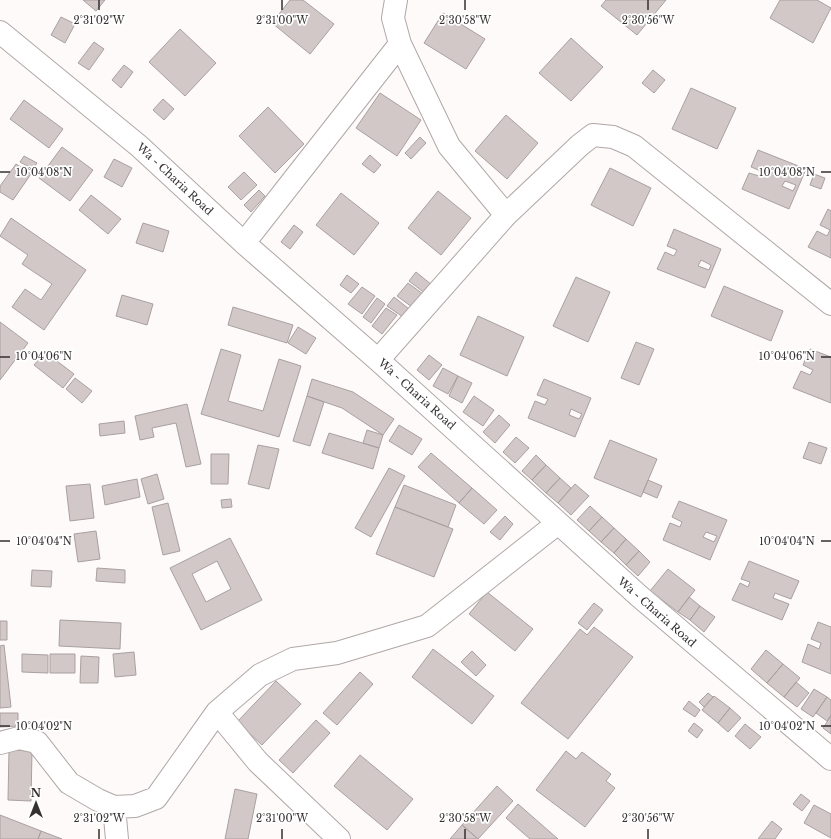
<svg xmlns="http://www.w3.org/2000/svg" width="831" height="839" viewBox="0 0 831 839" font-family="'Libre Baskerville',serif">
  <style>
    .building { fill: #d1c8c7; stroke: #a9a0a0; fill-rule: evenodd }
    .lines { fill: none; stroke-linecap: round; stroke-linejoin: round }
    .minor-casing { stroke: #b1a7a7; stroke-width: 24 }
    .minor { stroke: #fff; stroke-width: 22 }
    .ticks { fill: none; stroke: #353131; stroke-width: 1.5 }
    .labels { text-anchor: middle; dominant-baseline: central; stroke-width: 3.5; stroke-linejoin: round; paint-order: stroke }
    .street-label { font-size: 11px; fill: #353131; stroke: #fff }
    .ticks-label { font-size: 10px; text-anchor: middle; fill: #353131; stroke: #fff; stroke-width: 3.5; stroke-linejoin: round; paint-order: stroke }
  </style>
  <rect width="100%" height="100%" fill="#fefafa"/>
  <!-- building -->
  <path class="building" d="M83,0H105L96,11Z
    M290,0H303L334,24L310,54L272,23Z
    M606,0H666L637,35L601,6Z
    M780,0H817L831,8L813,43L770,18Z
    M443,13L485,39L466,69L424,43Z
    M61,17L75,24L65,43L51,35Z
    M180,29L216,63L185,96L149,62Z
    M571,38L603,67L571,101L539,73Z
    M94,42L104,49L89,70L78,63Z
    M124,65L133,72L121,88L112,80Z
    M653,70L665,80L654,93L642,83Z
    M691,88L736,108L717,149L672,129Z
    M380,93L421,120L397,156L356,128Z
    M163,99L174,109L164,120L153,110Z
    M24,100L63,129L49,148L10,119Z
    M268,107L304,144L275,173L239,136Z
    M506,115L538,143L507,179L475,151Z
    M420,137L426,143L411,159L405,153Z
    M62,147L93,170L70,201L39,178Z
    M758,150L806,169L789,209L742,189L749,173L759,176L761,171L751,167ZM785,181L796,185L793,191L782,186Z
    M370,155L381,165L374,173L362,164Z
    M24,156L37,163L33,169L20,162Z
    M114,159L132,168L122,187L104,177Z
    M16,164L31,174L13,200L0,192V186Z
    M610,168L651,188L633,226L591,205Z
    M244,172L257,185L241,200L228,187Z
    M814,174L825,178L821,189L810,185Z
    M259,190L265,196L251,212L244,205Z
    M438,191L471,218L441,255L408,228Z
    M341,193L379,223L354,255L316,225Z
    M91,195L121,219L108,234L79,210Z
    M828,209L831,211V258L808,247L817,231L827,236L830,230L820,225Z
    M11,218L86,270L44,330L12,307L25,289L41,300L52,284L22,264L28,255L0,236Z
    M143,223L169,231L163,252L136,243Z
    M294,225L303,232L290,249L281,242Z
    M674,229L721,249L705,288L657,269L665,252L674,256L677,250L667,246ZM701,260L711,265L709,270L698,266Z
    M416,272L432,285L426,294L409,281Z
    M347,275L359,284L351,293L340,285Z
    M576,277L610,292L588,342L553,326Z
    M408,283L423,294L412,307L397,296Z
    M724,286L783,311L771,341L711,316Z
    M362,287L375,296L362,314L348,304Z
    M122,295L153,304L147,325L116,316Z
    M394,297L409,309L403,317L387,306Z
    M377,298L385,304L371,323L363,317Z
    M233,307L293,325L287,343L228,325Z
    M386,308L397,315L382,334L372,326Z
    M478,316L524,337L507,376L460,355Z
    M0,322L28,343L0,380Z
    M298,327L316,338L306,354L288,343Z
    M636,342L654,349L639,385L621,378Z
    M221,349L241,355L228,401L263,411L279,359L301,366L279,437L201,414Z
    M810,349L831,357V403L793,388L801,371L810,375L813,370L803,365Z
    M45,352L74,374L63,388L34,365Z
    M429,355L442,365L429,380L417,370Z
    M443,368L458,376L448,394L433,386Z
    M458,376L472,383L462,403L449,396Z
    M75,378L92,391L82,403L66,389Z
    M312,379L353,392L394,419L383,435L342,408L307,396Z
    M544,379L591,398L575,437L528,418L535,401L545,405L548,399L537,395ZM571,409L582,414L579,419L569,415Z
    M307,396L324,402L310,446L293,441Z
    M474,396L494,410L483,426L463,412Z
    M187,404L201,464L186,467L176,423L152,428L154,437L140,440L135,416Z
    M499,415L510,425L495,443L483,432Z
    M124,421L125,433L100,436L99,424Z
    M399,425L422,439L412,455L389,441Z
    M367,430L383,435L379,448L363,443Z
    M329,433L379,448L373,469L322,453Z
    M516,437L529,448L515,463L503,452Z
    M610,440L657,459L641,497L594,478Z
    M809,442L827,448L821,464L803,458Z
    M258,445L279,449L269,489L248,484Z
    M431,453L472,488L459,503L418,467Z
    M211,454H229L228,484H211Z
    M536,455L546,465L532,480L522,471Z
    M546,465L560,478L546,493L532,480Z
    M389,468L405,476L371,537L355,528Z
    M157,474L164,499L148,504L141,479Z
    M560,478L571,488L558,503L546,493Z
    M137,479L140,497L105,505L102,486Z
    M648,480L662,486L657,498L643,492Z
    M90,484L94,518L70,521L66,486Z
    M575,484L589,496L571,515L558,503Z
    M404,485L456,505L448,527L395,507Z
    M472,488L497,510L484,524L459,503Z
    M231,499L232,507L222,508L221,500Z
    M679,501L727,520L710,560L663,540L670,523L680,527L682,522L672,517ZM706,532L717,536L714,542L703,537Z
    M168,503L180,551L163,555L152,507Z
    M590,506L602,517L589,531L577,520Z
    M395,507L453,529L434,577L376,554Z
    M505,516L513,524L500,540L490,532Z
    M602,517L614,528L601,542L589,531Z
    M614,528L626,539L614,553L601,542Z
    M96,531L100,559L78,562L74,534Z
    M230,538L262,600L201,630L170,568ZM217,561L231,589L206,602L192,574Z
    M626,539L639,551L626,565L614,553Z
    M639,551L650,562L638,576L626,565Z
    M749,561L799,581L791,599L775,593L773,598L789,604L782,620L732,600L740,583L748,587L750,582L741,579Z
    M97,568L125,570V583L96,581Z
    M668,569L695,590L678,612L650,591Z
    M32,570L52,571L51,587L31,586Z
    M487,592L533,629L515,651L469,614Z
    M689,597L700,606L690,620L678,612Z
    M594,603L603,610L587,630L578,623Z
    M700,606L715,617L704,632L690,620Z
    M60,620L121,623L120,649L59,646Z
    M0,621H7V640H0Z
    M818,622L831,627V674L802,662L808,644L819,649L821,643L811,639Z
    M594,627L633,657L568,739L521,703L580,629L587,635Z
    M4,645L11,707L0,708V646Z
    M433,649L494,696L472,724L412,677Z
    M766,650L783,664L767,683L751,669Z
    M472,651L486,665L476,676L461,662Z
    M134,652L136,675L115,677L113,654Z
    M22,654L48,655V673L22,672Z
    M50,654H75V673H50Z
    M81,656L99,657L98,683H80Z
    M783,664L800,678L784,697L767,683Z
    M360,672L373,684L337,725L323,713Z
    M276,681L301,704L262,745L237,722Z
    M796,682L809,693L797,707L784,697Z
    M814,689L827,697L813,717L801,709Z
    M708,693L713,697L704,707L699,702Z
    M714,696L730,708L718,723L702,710Z
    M827,697L831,700V715L827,721L816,713Z
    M689,701L700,710L695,717L683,709Z
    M730,708L741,718L728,732L718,723Z
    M0,713H18V726L0,727Z
    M831,716V734L823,728Z
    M316,720L330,733L293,773L279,760Z
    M694,723L703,730L697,738L688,731Z
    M745,724L761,737L750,749L735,736Z
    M9,750L32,751L31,801L8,800Z
    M566,751L576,759L582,752L611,774L606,781L615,788L585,827L536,790Z
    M360,755L413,799L387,830L334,786Z
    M497,786L513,801L478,839L462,825Z
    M235,789L257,794L248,839H225Z
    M801,794L810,801L802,811L793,804Z
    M518,804L558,839H530L506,818Z
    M814,805L831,814V838L804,823Z
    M0,815L41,831L38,839H0Z
    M772,821L782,829L775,839H758Z
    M462,825L478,839H450Z
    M41,831L62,839H38Z"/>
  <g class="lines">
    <defs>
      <path id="minor" d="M396,0L393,18L400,44L449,146L506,215
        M0,32L139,146L244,243L378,360L639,596L831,759
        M244,243L400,44
        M378,360L506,215L580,145L593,135L613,137L634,146L831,304
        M0,743L19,738L37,742L69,783L98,800L114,807L135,806L156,798L217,712
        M114,807L117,839
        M339,839L258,762L217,712L260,675L293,659L337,653L427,626L558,523"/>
    </defs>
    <!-- minor casing -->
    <use href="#minor" class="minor-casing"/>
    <!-- minor -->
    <use href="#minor" class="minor"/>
  </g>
  <!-- ticks -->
  <path class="ticks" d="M99,0V10M282,0V10M465,0V10M648,0V10M0,172H10M821,172H831M0,357H10M821,357H831M0,541H10M821,541H831M0,726H10M821,726H831M99,829V839M282,829V839M465,829V839M648,829V839"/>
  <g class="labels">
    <!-- street labels -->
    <g class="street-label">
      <text transform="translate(175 179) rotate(43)">Wa - Charia Road</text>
      <text transform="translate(417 394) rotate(42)">Wa - Charia Road</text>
      <text transform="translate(657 612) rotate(41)">Wa - Charia Road</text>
    </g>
  </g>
  <g class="ticks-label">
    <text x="99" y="24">2°31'02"W</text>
    <text x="282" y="24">2°31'00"W</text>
    <text x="465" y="24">2°30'58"W</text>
    <text x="648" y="24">2°30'56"W</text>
    <text x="44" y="176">10°04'08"N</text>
    <text x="787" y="176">10°04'08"N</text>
    <text x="44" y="360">10°04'06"N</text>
    <text x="787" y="360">10°04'06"N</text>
    <text x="44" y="545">10°04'04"N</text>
    <text x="787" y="545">10°04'04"N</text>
    <text x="44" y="730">10°04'02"N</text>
    <text x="787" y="730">10°04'02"N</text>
    <text x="99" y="822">2°31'02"W</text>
    <text x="282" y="822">2°31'00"W</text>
    <text x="465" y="822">2°30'58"W</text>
    <text x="648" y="822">2°30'56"W</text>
  </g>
  <!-- north arrow -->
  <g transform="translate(36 803)" stroke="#ffffff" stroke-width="3" paint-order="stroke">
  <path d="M0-3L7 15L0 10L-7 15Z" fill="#353131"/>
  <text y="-6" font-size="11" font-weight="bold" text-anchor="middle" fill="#353131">N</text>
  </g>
</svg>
